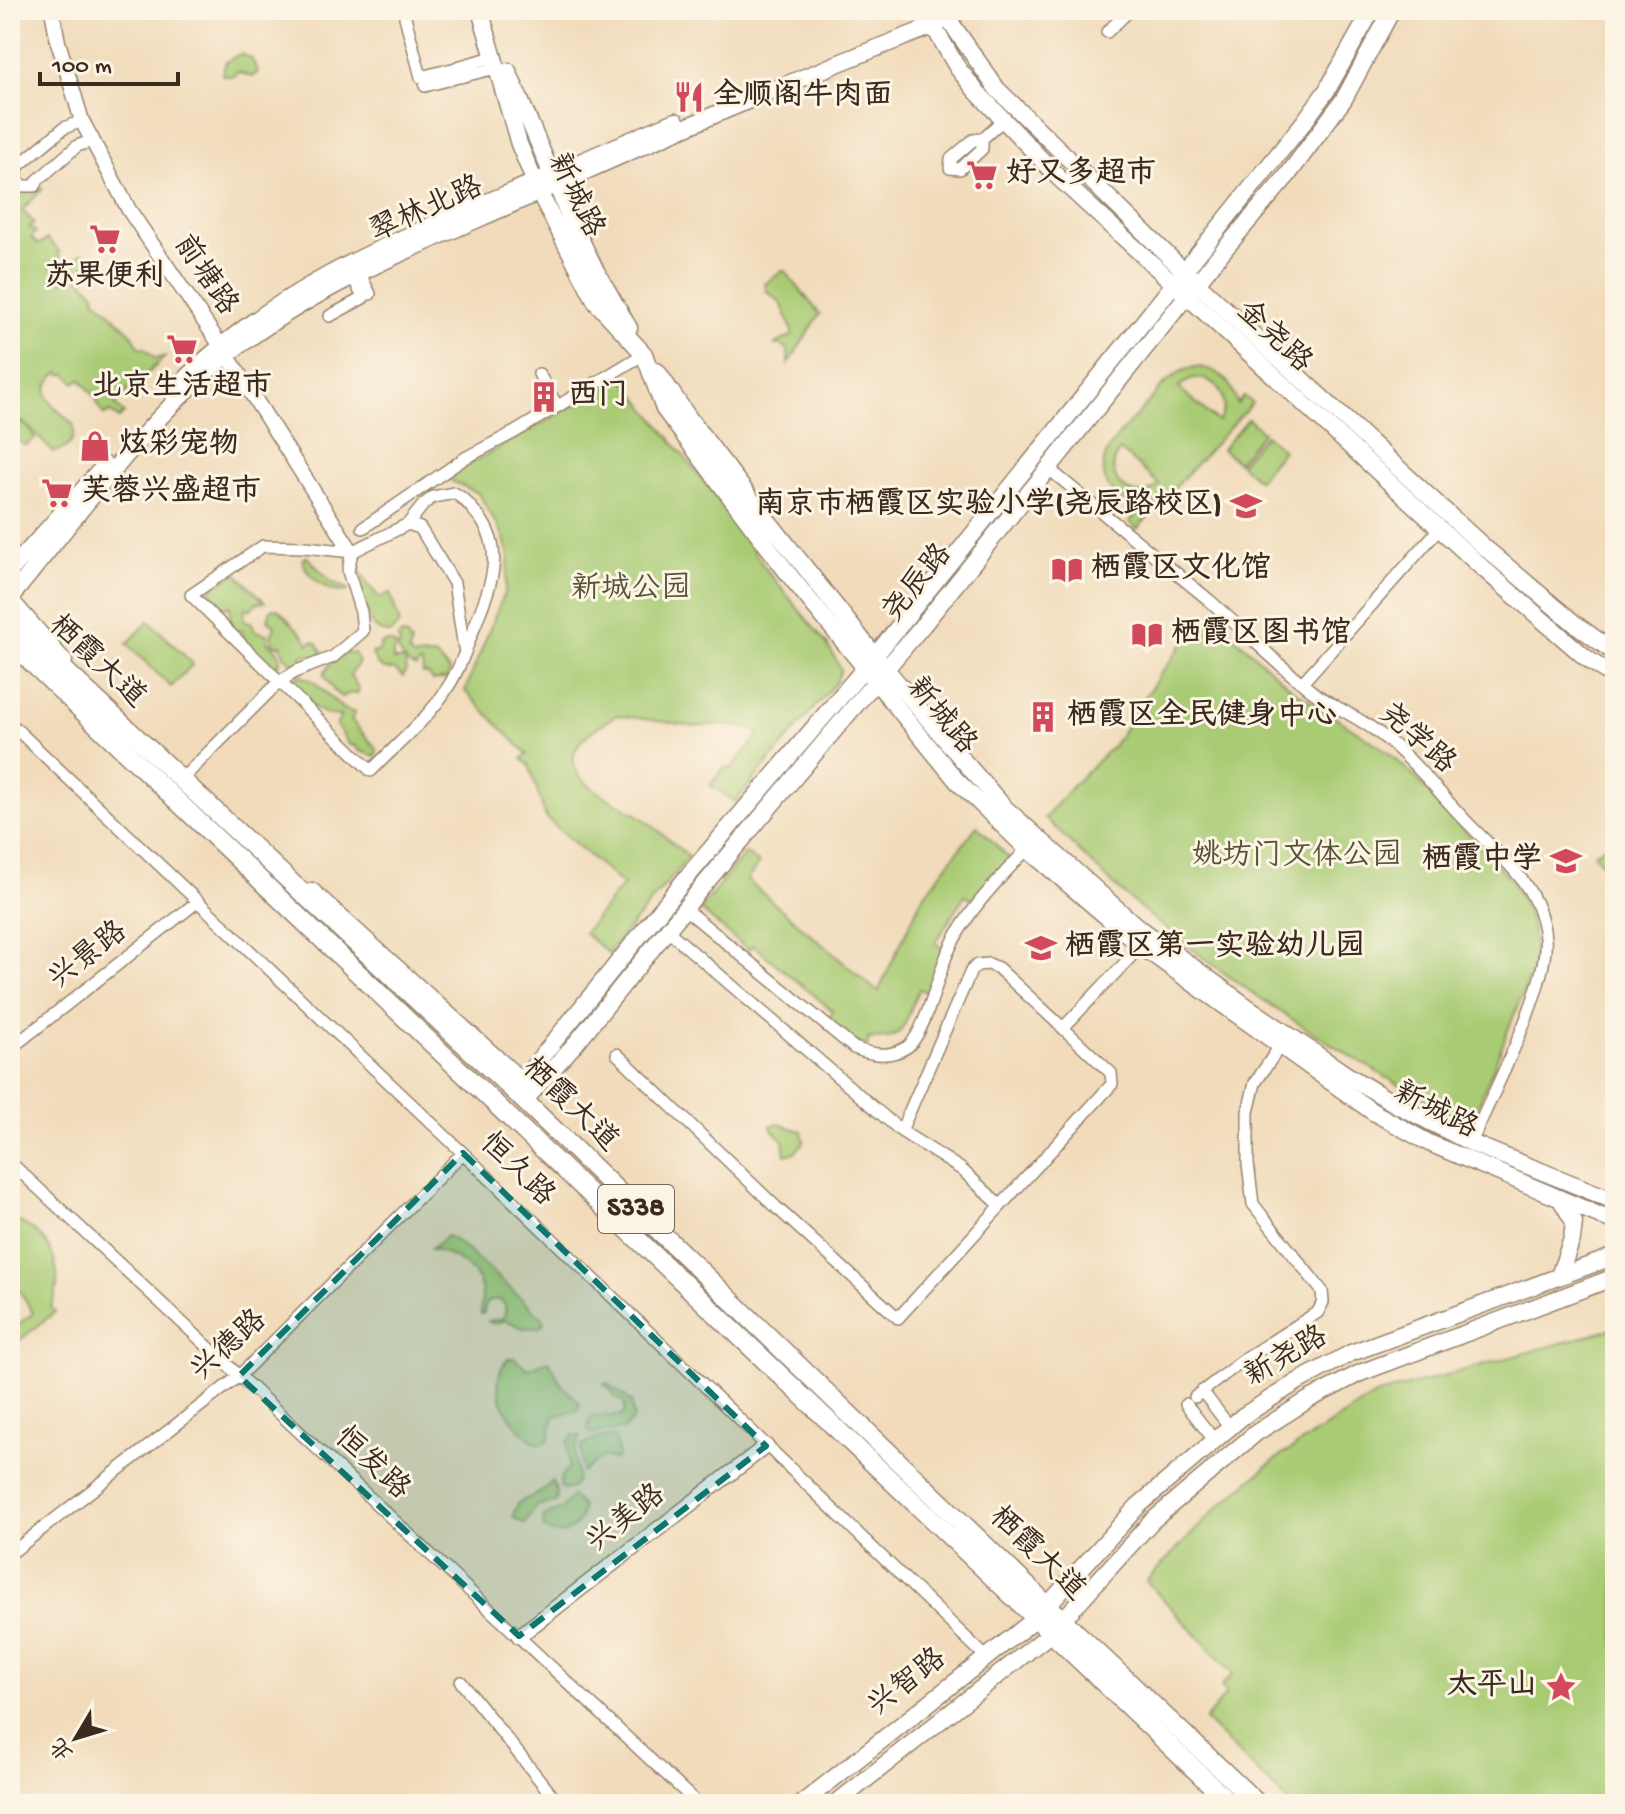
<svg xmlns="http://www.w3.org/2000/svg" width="1625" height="1814" viewBox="0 0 1625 1814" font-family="'Gochi Hand','LXGW WenKai TC',sans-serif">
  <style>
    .green { fill: #a9cb73; stroke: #727a48; stroke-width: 2; fill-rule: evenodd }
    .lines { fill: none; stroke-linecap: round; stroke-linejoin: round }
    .minor-casing { stroke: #96826c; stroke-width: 14 }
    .tertiary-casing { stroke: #96826c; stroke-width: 17 }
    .secondary-casing { stroke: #96826c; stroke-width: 19 }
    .primary-casing { stroke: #96826c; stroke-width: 21 }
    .minor { stroke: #fff; stroke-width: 11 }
    .tertiary { stroke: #fff; stroke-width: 14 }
    .secondary { stroke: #fff; stroke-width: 16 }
    .primary { stroke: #fff; stroke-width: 18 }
    .marked { fill: #0f766e; fill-opacity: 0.2; stroke: #0f766e; stroke-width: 6; stroke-dasharray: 16 10; stroke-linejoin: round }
    .labels { text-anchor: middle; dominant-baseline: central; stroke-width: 6; stroke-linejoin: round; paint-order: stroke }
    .shield { fill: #fcf5e5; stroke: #75675a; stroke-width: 2 }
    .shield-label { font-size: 28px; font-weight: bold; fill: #3b2a1e }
    .poi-label { font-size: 30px; font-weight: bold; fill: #3b2a1e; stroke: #fcf5e5; text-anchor: start }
    .street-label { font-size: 30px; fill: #3b2a1e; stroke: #fcf5e5 }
    .park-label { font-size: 30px; fill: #565233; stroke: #fcf5e5 }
  </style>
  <rect width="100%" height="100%" fill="#fcf5e5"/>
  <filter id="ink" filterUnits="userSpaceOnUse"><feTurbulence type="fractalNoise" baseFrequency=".0125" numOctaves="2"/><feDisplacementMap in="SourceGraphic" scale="16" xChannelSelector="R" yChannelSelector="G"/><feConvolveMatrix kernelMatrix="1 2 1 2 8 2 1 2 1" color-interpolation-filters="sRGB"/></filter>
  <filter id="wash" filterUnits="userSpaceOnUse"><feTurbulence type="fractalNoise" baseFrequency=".006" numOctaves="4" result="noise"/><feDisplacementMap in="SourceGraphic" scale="32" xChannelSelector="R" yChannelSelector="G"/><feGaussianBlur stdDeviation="1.8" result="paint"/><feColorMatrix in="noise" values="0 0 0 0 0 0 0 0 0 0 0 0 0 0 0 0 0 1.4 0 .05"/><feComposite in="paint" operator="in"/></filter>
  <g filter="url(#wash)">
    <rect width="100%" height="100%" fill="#f1dbbb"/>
    <!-- green -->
    <path class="green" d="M240,54L251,58L258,72L252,77L238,72L234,76H224L222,74L226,62Z
      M21,187H39L43,189L22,210L34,223L29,227L36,232L31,238L39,245L47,239L60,252L58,254L61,258L58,261L61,264L49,263L51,268L61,269L59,278L64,281C62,267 71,262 83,253L90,262L77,274L96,295L94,297L131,333L140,348L143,347L156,359L166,356L144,377L141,375L115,405L124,413L119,419L110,412L104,415L96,403L98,400L80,379L75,383L66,373L62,375L59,372C29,397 60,408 74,426C75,442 69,449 53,452C40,439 28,423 10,414V201L21,193L19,190Z
      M784,270L820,314L788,364V350L781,345H774L793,335C787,317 785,301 767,292L765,284Z
      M1196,367C1219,368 1232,382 1237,404L1244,396L1252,403L1137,529L1129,522L1142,506C1129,504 1117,500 1110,489C1088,457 1124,430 1143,409C1158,391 1172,370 1196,367ZM1194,378C1219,378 1232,400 1218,422L1178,387ZM1120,450L1159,484V485C1134,508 1099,478 1120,450Z
      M623,378L732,518L765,568L827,644L841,669L837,681L735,802L710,785L724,768H732L759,735L753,729L730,725L694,726L616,715C606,722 594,728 585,737C545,776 618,801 641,817C658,829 673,844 689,857L608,953L584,933L623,885L546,818L529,765L522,759L527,754L465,691L505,591L509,556L503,535L478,493L445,478Z
      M11,418L29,428L35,438L25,446L10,434Z
      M1248,419L1263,432L1238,462L1222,449Z
      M1265,435L1283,450L1258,480L1240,464Z
      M306,556L331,582L348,589V591C328,595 308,577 302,560Z
      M353,569L359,570L369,586L380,598L390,593L400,624L390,633C370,633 369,617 364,602C361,592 355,582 351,572Z
      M236,573L265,602L256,603L250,610L245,607L244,620L252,623L255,631L267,634L268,643L270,642L279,653L280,661L275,670L272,664H267L244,643L243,631L240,630L236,633L231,628L230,606L214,610L206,597L212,588Z
      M271,609H278L304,636L309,644L312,641L317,643L323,653L320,658L316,659L315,657L302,654L301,665H296L284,656L281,645H275L271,637L275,625L268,620Z
      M1205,614L1224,627L1292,689L1384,749L1414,776L1510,879L1528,911L1534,940L1533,967L1477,1109L1452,1115C1342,1053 1235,988 1138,906C1105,879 1076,847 1045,818L1074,784L1113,746L1159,676Z
      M149,621L193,664L171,687L127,644Z
      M401,635L406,636L411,643L409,653L413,657L435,656L450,671L447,679L432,681L428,674H423L422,664H418L416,668L408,664L398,650L400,645L398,639Z
      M386,642L392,643L397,647L393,652V660H405L406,670L403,677L395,670C383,671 375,665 372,653L379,651L381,644Z
      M345,653H354L359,662L350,675L359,689L357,694L351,693L341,697L334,691L324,675L330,664Z
      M299,675L313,681L343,709L355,713L351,720L377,749L376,756L359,751L355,745L351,746C344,741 343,732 336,726L341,716C322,717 296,699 292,680Z
      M977,826L1011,860L974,901L965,895L935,943L945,949L928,993L919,989C904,1016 910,1044 869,1038L867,1046L854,1041L828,1022L833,1011L753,945L748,950L700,910L745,853L759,863L747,880L878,992L922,898Z
      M1615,838V880L1594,854Z
      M777,1124L802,1131L804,1141L796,1152L785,1155L783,1140L772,1130L771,1126Z
      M10,1219C50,1230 67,1270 51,1307L55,1312L10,1348V1331L33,1313L10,1274Z
      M447,1236L459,1243L543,1318L544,1323L540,1327L523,1328L505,1320L495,1324L487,1321L502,1319C512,1306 499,1293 486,1303L484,1313L481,1314C480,1307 482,1301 482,1294C481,1270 451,1253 431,1249Z
      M1615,1328V1804H1290L1205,1720L1227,1693L1221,1686L1233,1674L1146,1581L1214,1511L1273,1461L1375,1395Z
      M508,1359L514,1358L528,1369L548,1361C555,1368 556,1377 562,1385C568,1393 575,1395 580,1405L576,1411L554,1416C549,1428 555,1442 539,1444C512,1430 483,1385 508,1359Z
      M607,1383L631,1401L634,1418L624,1429L592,1434L587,1428L592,1417C603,1412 612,1420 623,1415L625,1407L623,1401L613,1396L612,1391L604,1384Z
      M574,1435L581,1436L575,1451L577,1481L572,1488L564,1490L560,1486V1479L569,1467L567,1442Z
      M610,1436L615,1437L619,1455L615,1460L603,1457L582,1472L581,1448L589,1441Z
      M552,1481L557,1493L556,1502L536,1506L525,1524L515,1519L513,1515L518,1503L543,1491Z
      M572,1496L582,1506C582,1527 563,1543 544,1528L543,1517L562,1509Z"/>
  </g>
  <g filter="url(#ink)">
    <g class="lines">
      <defs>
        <path id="minor" d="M405,17L421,77L452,69
          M1107,32L1130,10
          M457,67L493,57
          M460,77L496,68
          M425,86L455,78
          M82,121L64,128L18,166L16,178L23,186H35L38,180L77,146L92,141
          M982,139V149L960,169L950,168L951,159L973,140L982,139L1003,120
          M359,272L370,294
          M330,316L363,298L352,275
          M539,374L557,406
          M1049,469C1102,513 1156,556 1209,600C1242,629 1274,661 1309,689C1329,705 1355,715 1376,731C1411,756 1436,790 1466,821C1500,857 1540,884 1545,938C1550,985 1491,1096 1471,1143
          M454,493C466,499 471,508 480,518C507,554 488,591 474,628C466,649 459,671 446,690C428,719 395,746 371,771L191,595L263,546L305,547L352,552L408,524L424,504L433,497Z
          M408,524L420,528L454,583L464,648
          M363,528L465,458L515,432L644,354
          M1302,683L1440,528
          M10,723L463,1153L986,1657
          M186,775L279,682L297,671L333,657L363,631L361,612L348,571L352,552
          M685,909L854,1048C872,1055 890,1058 907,1047C925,1035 938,974 948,952C966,912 997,881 1027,849
          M667,930L901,1131L961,1169L1000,1205
          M10,1049L197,902
          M617,1054L776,1207L898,1318L1112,1084L1111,1073L1063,1028L1141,946
          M901,1131L971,971L977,965L989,964L998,968L1063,1028
          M10,1162L698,1804
          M1202,1391L1230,1427
          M1195,1397L1246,1358L1318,1312L1323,1302L1322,1291L1253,1204L1248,1164V1112L1255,1083L1280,1046
          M1186,1404L1214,1440
          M10,1554L239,1376L463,1153
          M461,1682L559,1804"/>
        <path id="tertiary" d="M52,10L58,42L82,121L129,210L227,355L352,552
          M10,598L65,661
          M312,890L522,1080
          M519,1636L766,1446"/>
        <path id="secondary" d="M480,10L519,144L539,192L596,302L644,354L664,409L790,576L957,781L1027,849L1141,946L1373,1112L1429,1143L1615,1222
          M924,10L957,67L976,91L1059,178L1477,563L1585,657L1615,678
          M942,10L997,89L1185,272L1484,547L1574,623L1615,653
          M508,71L571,220L596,271L629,328
          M657,371L688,417L754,503L875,656L961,758L1005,808L1134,924L1242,1003L1347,1075L1395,1104L1471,1143L1615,1201
          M172,392C264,294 387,243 509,193C565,169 620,144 676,121
          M10,571L105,465
          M10,598C75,519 147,418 227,355C320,281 431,241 537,193C667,134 800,77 933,26L961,10
          M514,1091L687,877L875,656L1304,122L1327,90L1372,10
          M524,1101L576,1043L698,892L923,625L1217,258L1287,176L1344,99L1392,10
          M1559,1276L1572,1239L1574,1222L1561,1200
          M801,1804L1035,1619L1138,1506L1243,1416L1297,1382L1351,1353L1615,1256
          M835,1804L1050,1634L1152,1521L1256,1433L1308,1400L1360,1373L1615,1277"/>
        <path id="primary" d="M10,619L514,1091L1047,1605L1258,1804
          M10,642L1231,1804"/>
      </defs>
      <!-- minor casing -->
      <use href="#minor" class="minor-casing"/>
      <!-- tertiary casing -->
      <use href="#tertiary" class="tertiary-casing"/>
      <!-- secondary casing -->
      <use href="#secondary" class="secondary-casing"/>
      <!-- primary casing -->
      <use href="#primary" class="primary-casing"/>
      <!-- minor -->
      <use href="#minor" class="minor"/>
      <!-- tertiary -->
      <use href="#tertiary" class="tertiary"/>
      <!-- secondary -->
      <use href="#secondary" class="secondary"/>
      <!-- primary -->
      <use href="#primary" class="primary"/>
    </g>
  </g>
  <!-- marked area -->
  <path class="marked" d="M463,1153L766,1446L519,1636L239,1376Z"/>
  <!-- icons -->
  <defs>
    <symbol id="restaurant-bare" viewBox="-9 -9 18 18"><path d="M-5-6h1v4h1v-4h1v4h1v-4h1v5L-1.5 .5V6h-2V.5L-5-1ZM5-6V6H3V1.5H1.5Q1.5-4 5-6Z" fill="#d1495b" stroke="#fcf5e5" stroke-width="2.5" paint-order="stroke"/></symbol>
    <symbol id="supermarket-bare" viewBox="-9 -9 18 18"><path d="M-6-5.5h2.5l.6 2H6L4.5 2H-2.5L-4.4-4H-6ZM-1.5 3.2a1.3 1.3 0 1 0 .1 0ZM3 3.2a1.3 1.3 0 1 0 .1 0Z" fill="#d1495b" stroke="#fcf5e5" stroke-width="2.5" paint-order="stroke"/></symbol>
    <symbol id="building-bare" viewBox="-9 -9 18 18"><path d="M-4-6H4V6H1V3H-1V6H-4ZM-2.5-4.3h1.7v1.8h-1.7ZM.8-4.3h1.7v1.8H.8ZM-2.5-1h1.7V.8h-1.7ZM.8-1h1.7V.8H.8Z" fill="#d1495b" stroke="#fcf5e5" stroke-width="2.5" paint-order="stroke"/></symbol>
    <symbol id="shop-bare" viewBox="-9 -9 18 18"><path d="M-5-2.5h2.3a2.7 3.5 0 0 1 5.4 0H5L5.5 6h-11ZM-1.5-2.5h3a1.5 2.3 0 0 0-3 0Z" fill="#d1495b" stroke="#fcf5e5" stroke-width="2.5" paint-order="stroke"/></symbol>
    <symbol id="school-bare" viewBox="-9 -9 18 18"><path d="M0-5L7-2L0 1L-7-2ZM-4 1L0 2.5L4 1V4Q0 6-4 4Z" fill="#d1495b" stroke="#fcf5e5" stroke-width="2.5" paint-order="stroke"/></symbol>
    <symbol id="library-bare" viewBox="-9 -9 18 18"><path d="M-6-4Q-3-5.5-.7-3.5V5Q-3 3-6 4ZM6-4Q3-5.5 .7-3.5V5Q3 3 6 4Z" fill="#d1495b" stroke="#fcf5e5" stroke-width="2.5" paint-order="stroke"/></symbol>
    <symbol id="sight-bare" viewBox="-9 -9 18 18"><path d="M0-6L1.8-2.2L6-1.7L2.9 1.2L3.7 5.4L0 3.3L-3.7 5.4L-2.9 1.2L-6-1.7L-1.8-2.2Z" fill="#d1495b" stroke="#fcf5e5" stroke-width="2.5" paint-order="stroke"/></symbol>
  </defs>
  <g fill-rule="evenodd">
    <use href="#restaurant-bare" x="667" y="75" width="44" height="44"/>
    <use href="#supermarket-bare" x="960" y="153" width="44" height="44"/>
    <use href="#supermarket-bare" x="83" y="217" width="44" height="44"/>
    <use href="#supermarket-bare" x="160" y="327" width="44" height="44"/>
    <use href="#building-bare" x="522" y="375" width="44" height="44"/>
    <use href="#shop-bare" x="73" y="424" width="44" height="44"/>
    <use href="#supermarket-bare" x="35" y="471" width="44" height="44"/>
    <use href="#school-bare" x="1224" y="484" width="44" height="44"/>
    <use href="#library-bare" x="1045" y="548" width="44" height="44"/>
    <use href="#library-bare" x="1125" y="613" width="44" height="44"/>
    <use href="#building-bare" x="1021" y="695" width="44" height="44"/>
    <use href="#school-bare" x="1544" y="839" width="44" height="44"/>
    <use href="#school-bare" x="1019" y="926" width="44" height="44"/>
    <use href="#sight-bare" x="1539" y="1665" width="44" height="44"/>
  </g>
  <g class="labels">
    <!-- shield labels -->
    <rect class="shield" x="598" y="1185" width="76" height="48" rx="6"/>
    <g class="shield-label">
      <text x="636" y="1209">S338</text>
    </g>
    <!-- poi labels -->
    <g class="poi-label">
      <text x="713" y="97">全顺阁牛肉面</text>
      <text x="1006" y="175">好又多超市</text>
      <text x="105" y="278" text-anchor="middle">苏果便利</text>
      <text x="182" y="388" text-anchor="middle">北京生活超市</text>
      <text x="568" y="397">西门</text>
      <text x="119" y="446">炫彩宠物</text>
      <text x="81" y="493">芙蓉兴盛超市</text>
      <text x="1222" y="506" text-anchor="end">南京市栖霞区实验小学(尧辰路校区)</text>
      <text x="1091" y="570">栖霞区文化馆</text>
      <text x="1171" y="635">栖霞区图书馆</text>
      <text x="1067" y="717">栖霞区全民健身中心</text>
      <text x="1542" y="861" text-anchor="end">栖霞中学</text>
      <text x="1065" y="948">栖霞区第一实验幼儿园</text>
      <text x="1537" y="1687" text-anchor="end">太平山</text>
    </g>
    <!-- street labels -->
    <g class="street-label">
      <text transform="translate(574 196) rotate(64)">新城路</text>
      <text transform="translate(427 211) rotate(-24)">翠林北路</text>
      <text transform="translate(204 276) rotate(56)">前塘路</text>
      <text transform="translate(1273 338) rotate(43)">金尧路</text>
      <text transform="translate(919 584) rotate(-51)">尧辰路</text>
      <text transform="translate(96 663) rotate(43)">栖霞大道</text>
      <text transform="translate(940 717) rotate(50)">新城路</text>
      <text transform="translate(1416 740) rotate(41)">尧学路</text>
      <text transform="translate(89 957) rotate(-38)">兴景路</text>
      <text transform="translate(569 1106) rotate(44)">栖霞大道</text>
      <text transform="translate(1435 1112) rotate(27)">新城路</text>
      <text transform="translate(516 1171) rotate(44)">恒久路</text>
      <text transform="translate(230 1347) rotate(-42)">兴德路</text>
      <text transform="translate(1287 1358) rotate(-30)">新尧路</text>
      <text transform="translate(371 1465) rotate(43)">恒发路</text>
      <text transform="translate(627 1520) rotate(-38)">兴美路</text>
      <text transform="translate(1036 1555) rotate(44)">栖霞大道</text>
      <text transform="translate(908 1684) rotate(-38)">兴智路</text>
    </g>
    <!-- park labels -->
    <g class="park-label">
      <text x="631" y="590">新城公园</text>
      <text x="1297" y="857">姚坊门文体公园</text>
    </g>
  </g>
  <!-- margin -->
  <rect width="1625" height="1814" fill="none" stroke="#fcf5e5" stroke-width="40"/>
  <!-- north arrow -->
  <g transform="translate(76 1738) rotate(232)" stroke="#fcf5e5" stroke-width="6" paint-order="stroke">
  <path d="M0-6L14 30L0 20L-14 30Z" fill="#3b2a1e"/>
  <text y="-12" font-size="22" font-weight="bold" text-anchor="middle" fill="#3b2a1e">北</text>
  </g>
  <!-- scale -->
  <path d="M40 72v12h138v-12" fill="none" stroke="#3b2a1e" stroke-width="4"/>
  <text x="52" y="72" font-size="24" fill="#3b2a1e" stroke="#fcf5e5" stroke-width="6" paint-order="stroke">100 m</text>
</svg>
